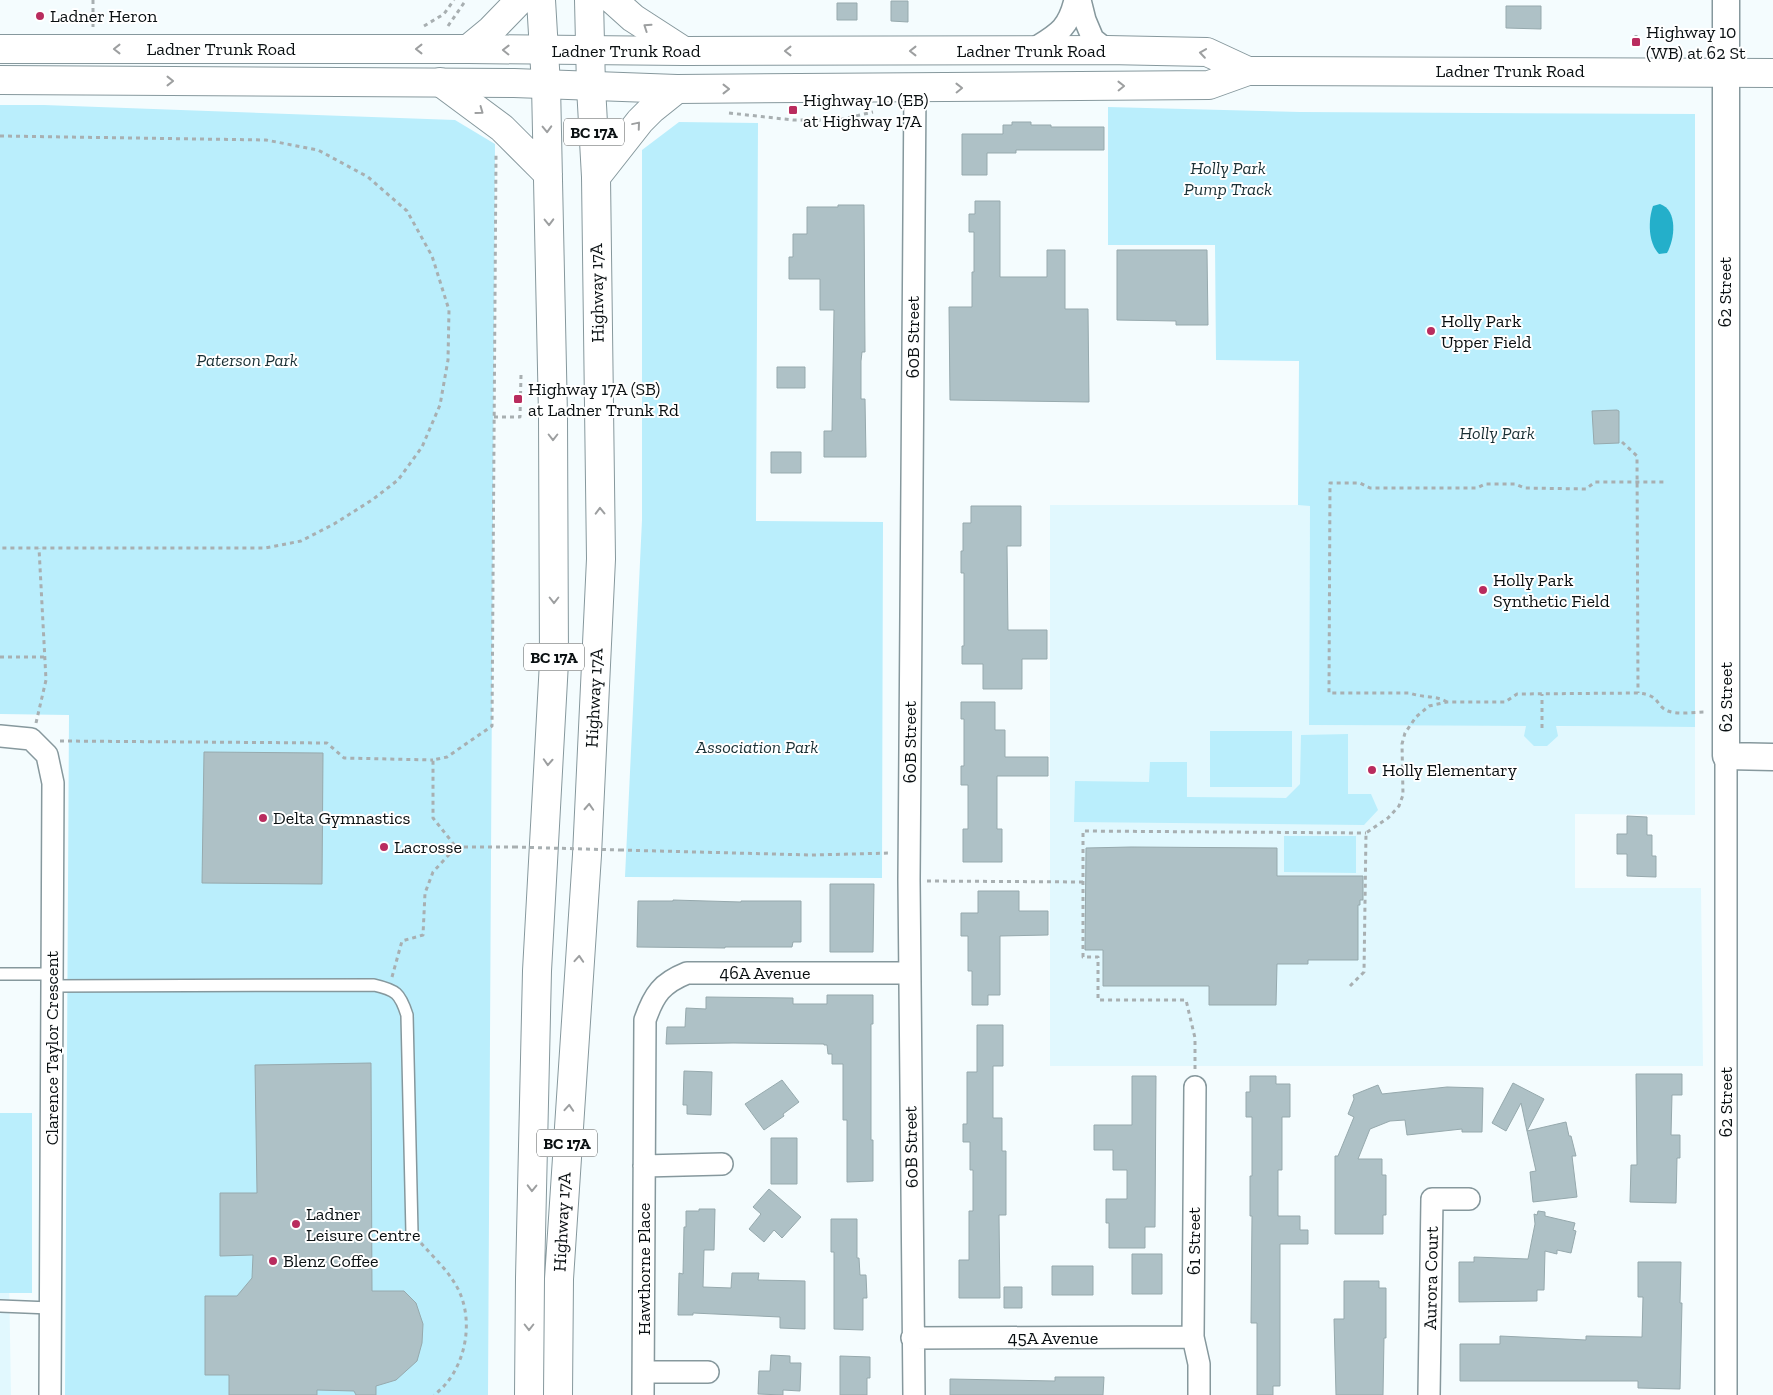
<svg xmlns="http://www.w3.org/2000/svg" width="1773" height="1395" viewBox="0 0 1773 1395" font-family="'Zilla Slab',serif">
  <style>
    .built { fill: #e1f8fe }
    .green { fill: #baeefc }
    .water { fill: #24afca }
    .building { fill: #aec1c6; stroke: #96a9ad }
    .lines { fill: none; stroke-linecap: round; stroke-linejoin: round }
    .service-casing { stroke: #86989d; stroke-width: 14 }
    .minor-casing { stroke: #86989d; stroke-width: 24 }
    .tertiary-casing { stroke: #86989d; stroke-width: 29 }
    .secondary-casing { stroke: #86989d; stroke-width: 30 }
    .primary-casing { stroke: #86989d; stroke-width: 30 }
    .motorway-casing { stroke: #86989d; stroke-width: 30 }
    .path { stroke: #a8afb1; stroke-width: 3; stroke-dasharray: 4 4; stroke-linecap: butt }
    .service { stroke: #fff; stroke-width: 11 }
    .minor { stroke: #fff; stroke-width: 21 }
    .tertiary { stroke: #fff; stroke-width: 26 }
    .secondary { stroke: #fff; stroke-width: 28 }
    .primary { stroke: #fff; stroke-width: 28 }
    .motorway { stroke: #fff; stroke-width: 28 }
    .path-bridge { stroke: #a8afb1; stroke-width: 3; stroke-dasharray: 4 4; stroke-linecap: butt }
    .oneway { stroke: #9d9fa0 }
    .poi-dot { fill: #b92c5e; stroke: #fff; stroke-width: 2 }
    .labels { text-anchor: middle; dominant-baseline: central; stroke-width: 4; stroke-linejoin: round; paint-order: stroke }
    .shield { fill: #fff; stroke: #545859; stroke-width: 1 }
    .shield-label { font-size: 16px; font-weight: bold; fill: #0a1012 }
    .poi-label { font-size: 18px; fill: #0a1012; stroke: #fff; text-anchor: start }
    .street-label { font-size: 18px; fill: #0a1012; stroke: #fff }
    .park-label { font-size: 18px; font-style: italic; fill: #1a3035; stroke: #fff }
  </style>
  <rect width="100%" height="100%" fill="#f4fcfe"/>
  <!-- built -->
  <path class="built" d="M1050,505H1310L1309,725L1695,727V815L1575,814V888H1701L1703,1066H1050Z
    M0,1271L9,1276L11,1395H0Z"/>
  <!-- green -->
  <path class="green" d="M0,105H44L455,120L495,144L488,1395H65L69,715L0,714Z
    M1108,107L1300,112L1695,114V727L1556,726L1558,736L1547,746H1534L1524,736L1526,726L1309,725L1310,506L1298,505L1299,361L1216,360L1215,245H1108Z
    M679,122L758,123L756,521L883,522L882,878L625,877L642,520V150Z
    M1210,731H1292V787H1210Z
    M1348,734V794H1371L1378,810L1364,825L1074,822L1075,781L1149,782L1150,762H1187V797L1286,798L1300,784L1301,735Z
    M1284,836H1356V873L1284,872Z
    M0,1113H32V1293H0Z"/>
  <!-- water -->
  <path class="water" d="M1660,204C1678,210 1675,239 1667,253L1659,254C1648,243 1648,220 1653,206Z"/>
  <!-- building -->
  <path class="building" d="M891,1H908V22L891,21Z
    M837,3H857V20H837Z
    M1506,6H1541V29L1506,28Z
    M1012,122H1031V125H1051V127H1104V150H1016V153H987V175H962V134H1003V125H1012Z
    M975,201H1000V277H1047V250H1065V309H1088L1089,402L950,400L949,307H972V272H974V232H969V214H975Z
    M838,205H864L865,352H862L861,361V399H865L866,457H824V431H832L834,310H820V279H789V257H793V234H807V207H838Z
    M1117,250H1207L1208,325H1176V321L1117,320Z
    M777,367H805V388H777Z
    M1617,410L1619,411V443L1594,444L1592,411Z
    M771,452H801V473H771Z
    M971,506H1021V546H1007L1008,630H1047V659H1022V689H983V664H962V646H964V573H961V551H963V523H971Z
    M961,702H995V730H1005V757H1048V776H997V829H1002V862H963V829H968V785H961V766H964V719H961Z
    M204,752L323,753L322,884L202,883Z
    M1627,816L1647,817V835H1652V856H1656V877L1627,876V854H1617V834H1627Z
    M1131,847L1277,848V876H1363V900H1360V905H1358V960H1308V964H1277L1276,1005H1209V986H1103V950H1085L1086,848Z
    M830,884H874L873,952H830Z
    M978,891H1019V911H1048V935L1000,936V995H988V1005H972V971H968V936H961V913H978Z
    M673,900L741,902V901H801V942H793L792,947H725V948L637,947L638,901H673Z
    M827,995H873V1024H871V1140H873V1181L847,1182V1120H843V1064H832V1054H828L827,1045H824V1044L733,1043L666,1044L667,1027H685L686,1008L706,1009V997L793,998V1004H827Z
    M977,1025H1003V1066H993V1118H1002V1151H1006V1215H999L1000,1298H959V1260H969V1211H973V1170H970V1142H963V1124H967V1072H977Z
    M371,1063L372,1291H404L416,1303L423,1324L422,1343L417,1361L396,1380L376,1386V1395H356L354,1391L317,1390V1395H229V1375H205V1296H237L252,1278L253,1255L220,1256V1193H257L255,1065Z
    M684,1071L712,1072L711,1115L687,1114V1105H683Z
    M1636,1074H1682V1095H1672L1671,1135H1680V1158H1677L1676,1203L1630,1202L1631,1165H1637Z
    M1132,1076H1156L1155,1227H1145V1248H1109V1223H1106V1199H1127V1170H1113V1150H1094V1125H1132Z
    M1250,1076H1276V1084H1290V1117H1282V1170H1278V1216H1300V1230H1308V1244H1280V1386H1273V1395H1257V1323H1251L1252,1216H1250V1176H1252V1117H1246V1092H1250Z
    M782,1080L799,1102L783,1114L784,1116L764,1130L745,1104Z
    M1513,1083L1544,1099L1527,1131L1521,1103L1506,1131L1492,1123Z
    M1378,1085L1382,1094L1447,1087L1483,1088L1482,1132H1462V1129L1407,1135L1405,1120L1390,1121L1370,1129L1358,1159H1382V1175H1386V1215H1383V1234H1335V1156H1338L1354,1117L1348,1114L1354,1099L1353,1095Z
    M1566,1122L1569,1136H1571L1576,1156H1572L1577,1197L1533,1202L1530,1172L1536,1171L1527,1131Z
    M771,1138H797V1184H771Z
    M769,1189L801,1217L782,1238L774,1230L764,1242L749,1229L761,1214L753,1207Z
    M699,1209H715L714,1250H704L703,1287L731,1288L732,1273H759L758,1280L805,1281V1329L780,1328V1317L693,1313V1315H678L679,1273L683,1274L684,1227H686V1211H699Z
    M1538,1211L1545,1212V1216L1575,1223L1573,1230L1576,1231L1571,1253L1557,1250V1254L1545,1251L1544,1290H1537V1301L1459,1302V1262H1474V1257L1528,1259L1535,1224L1534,1214L1537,1215Z
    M831,1219H857V1258H859L860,1275H866L867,1298H863V1330L834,1329V1252H831Z
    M1132,1254H1162V1294H1132Z
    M1638,1262H1681L1680,1303H1682L1680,1389L1638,1388V1381H1460V1344H1500V1336L1586,1340V1336L1642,1337L1643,1297H1638Z
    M1052,1266H1093V1295H1052Z
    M1344,1281H1379V1288H1386V1338H1384L1383,1395H1336L1334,1319H1344Z
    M1004,1287H1022V1308H1004Z
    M771,1355L790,1356V1363H801L800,1391L783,1390V1395L758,1394L759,1371H770Z
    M840,1356L870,1357V1378H867V1395H840Z
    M1055,1377H1104L1103,1395H950V1379L1055,1381Z"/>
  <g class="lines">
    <defs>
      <path id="service" d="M0,974H52
        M52,986L374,985C396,990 400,993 407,1015L412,1233
        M0,1306L50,1308"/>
      <path id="minor" d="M1080,0L1085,20L1093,39L1107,50
        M1032,50C1057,34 1068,30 1075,0
        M0,736L31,739L47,755L53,783L50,1395
        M1726,756V1395
        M1195,1087L1193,1337L1199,1364V1395
        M644,1166L722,1164
        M912,1338L1193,1337
        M644,1372H708
        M643,1395L645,1020C654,994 662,983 687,973H909
        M914,1395L909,880L915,88
        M1429,1395L1432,1199H1469"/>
      <path id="tertiary" d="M1726,0V756L1773,757"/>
      <path id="secondary" d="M0,49H468L684,51L1107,50L1207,52L1248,71
        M0,80L514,83L677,89L1209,85L1248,71L1773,73"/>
      <path id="primary" d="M541,0L546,85
        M589,0L591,87
        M613,0L633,18L684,51
        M468,49L491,30L520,0"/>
      <path id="motorway" d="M440,82L502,128L548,174
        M596,177L640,121L652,109L677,89
        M529,1395L530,1278L537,971L554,662L553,416L546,85
        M558,1395L559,1279L587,855L601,559L596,177L591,87"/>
    </defs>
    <!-- service casing -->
    <use href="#service" class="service-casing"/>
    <!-- minor casing -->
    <use href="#minor" class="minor-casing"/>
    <!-- tertiary casing -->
    <use href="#tertiary" class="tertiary-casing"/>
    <!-- secondary casing -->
    <use href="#secondary" class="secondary-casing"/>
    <!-- primary casing -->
    <use href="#primary" class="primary-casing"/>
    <!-- motorway casing -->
    <use href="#motorway" class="motorway-casing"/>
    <!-- path -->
    <path class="path" d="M93,0V27
      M424,26L444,14L454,0
      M448,26L466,0
      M1636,35V42
      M729,113L793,120H838L873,112
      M0,136L266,140L318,150L368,177L407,211L432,256L449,310L448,360L440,405L422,447L398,480L372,500L334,524L301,541L265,548H0
      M494,417H520L521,375
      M1622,442L1637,456L1638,693
      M0,657H45
      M1447,702C1436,695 1422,698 1410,693H1329L1330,483H1360L1370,488H1477L1485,484H1515L1525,488L1586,489L1595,482H1666
      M36,723L46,680L39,548
      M1542,728V694
      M60,741L327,743L344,758L433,760
      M456,847H514
      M620,850L811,855L891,853
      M927,881L1084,882
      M392,977L402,941L423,935L425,893L433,872L456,847L433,818V760L447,757L492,726L496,154
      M1350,986L1364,972L1366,833L1388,818L1399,806L1403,795L1402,744L1405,733L1416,717L1429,706L1447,702H1505L1517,694L1638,693C1661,695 1655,706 1668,711C1679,715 1694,712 1705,712
      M1195,1069V1038L1186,1000H1098V957H1083V831L1366,833
      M421,1243C434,1258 450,1272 459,1291C475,1325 464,1373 434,1395"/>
    <!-- service -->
    <use href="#service" class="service"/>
    <!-- minor -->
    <use href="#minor" class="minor"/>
    <!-- tertiary -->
    <use href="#tertiary" class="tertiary"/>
    <!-- secondary -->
    <use href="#secondary" class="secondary"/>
    <!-- primary -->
    <use href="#primary" class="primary"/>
    <!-- motorway -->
    <use href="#motorway" class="motorway"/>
    <!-- path-bridge -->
    <path class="path-bridge" d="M514,847L620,850"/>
  </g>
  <!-- one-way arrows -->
  <defs><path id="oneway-chevron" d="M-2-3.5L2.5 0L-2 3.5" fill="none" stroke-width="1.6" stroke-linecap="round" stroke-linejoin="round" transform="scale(1.25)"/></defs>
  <g class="oneway">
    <use href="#oneway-chevron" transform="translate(647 27) rotate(-146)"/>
    <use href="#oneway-chevron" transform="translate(117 49) rotate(-180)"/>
    <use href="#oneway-chevron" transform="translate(419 49) rotate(180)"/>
    <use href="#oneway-chevron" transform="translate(506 50) rotate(-179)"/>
    <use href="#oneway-chevron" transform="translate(788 51) rotate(180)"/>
    <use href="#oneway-chevron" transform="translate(913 51) rotate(180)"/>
    <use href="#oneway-chevron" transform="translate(1203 53) rotate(-172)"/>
    <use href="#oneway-chevron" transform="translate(170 81)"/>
    <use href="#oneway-chevron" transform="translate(1121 86) rotate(-1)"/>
    <use href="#oneway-chevron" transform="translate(959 88) rotate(-1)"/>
    <use href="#oneway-chevron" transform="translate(726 89)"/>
    <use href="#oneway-chevron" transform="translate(480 111) rotate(36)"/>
    <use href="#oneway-chevron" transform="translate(637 125) rotate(-50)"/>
    <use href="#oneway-chevron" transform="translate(547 129) rotate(88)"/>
    <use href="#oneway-chevron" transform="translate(549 222) rotate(89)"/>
    <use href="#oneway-chevron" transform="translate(553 437) rotate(90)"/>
    <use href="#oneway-chevron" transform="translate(600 511) rotate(-91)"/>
    <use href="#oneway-chevron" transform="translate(554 600) rotate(90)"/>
    <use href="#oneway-chevron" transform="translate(548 762) rotate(93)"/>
    <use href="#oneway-chevron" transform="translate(589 807) rotate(-87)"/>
    <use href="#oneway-chevron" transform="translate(579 959) rotate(-86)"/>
    <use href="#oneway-chevron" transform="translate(569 1108) rotate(-86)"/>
    <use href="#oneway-chevron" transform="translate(532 1188) rotate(91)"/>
    <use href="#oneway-chevron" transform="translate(529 1327) rotate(90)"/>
  </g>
  <!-- markers -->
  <g class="poi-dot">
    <circle cx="40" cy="16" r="5"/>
    <rect x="1631" y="37" width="10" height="10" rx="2.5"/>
    <rect x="788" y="105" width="10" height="10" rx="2.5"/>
    <circle cx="1431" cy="331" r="5"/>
    <rect x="513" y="394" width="10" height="10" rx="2.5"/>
    <circle cx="1483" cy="590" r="5"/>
    <circle cx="1372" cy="770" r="5"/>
    <circle cx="263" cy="818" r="5"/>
    <circle cx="384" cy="847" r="5"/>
    <circle cx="296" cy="1224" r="5"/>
    <circle cx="273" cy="1261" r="5"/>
  </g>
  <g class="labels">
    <!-- shield labels -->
    <g class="shield">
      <rect x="564" y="118.5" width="60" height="27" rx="4"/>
      <rect x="524" y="643.5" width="60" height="27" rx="4"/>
      <rect x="537" y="1129.5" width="60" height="27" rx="4"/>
    </g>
    <g class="shield-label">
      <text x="594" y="132">BC 17A</text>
      <text x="554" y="657">BC 17A</text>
      <text x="567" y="1143">BC 17A</text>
    </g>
    <!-- poi labels -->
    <g class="poi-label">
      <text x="50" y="16">Ladner Heron</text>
      <text x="1646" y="32">Highway 10<tspan x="1646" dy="21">(WB) at 62 St</tspan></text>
      <text x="803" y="100">Highway 10 (EB)<tspan x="803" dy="21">at Highway 17A</tspan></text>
      <text x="1441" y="321">Holly Park<tspan x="1441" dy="21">Upper Field</tspan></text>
      <text x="528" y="389">Highway 17A (SB)<tspan x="528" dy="21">at Ladner Trunk Rd</tspan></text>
      <text x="1493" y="580">Holly Park<tspan x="1493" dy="21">Synthetic Field</tspan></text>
      <text x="1382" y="770">Holly Elementary</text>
      <text x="273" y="818">Delta Gymnastics</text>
      <text x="394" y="847">Lacrosse</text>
      <text x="306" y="1214">Ladner<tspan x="306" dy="21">Leisure Centre</tspan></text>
      <text x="283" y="1261">Blenz Coffee</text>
    </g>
    <!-- street labels -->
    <g class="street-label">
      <text x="221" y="49">Ladner Trunk Road</text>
      <text x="626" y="51">Ladner Trunk Road</text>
      <text x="1031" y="51">Ladner Trunk Road</text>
      <text x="1510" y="71">Ladner Trunk Road</text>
      <text transform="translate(1725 292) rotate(-90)">62 Street</text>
      <text transform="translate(597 293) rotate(-91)">Highway 17A</text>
      <text transform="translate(913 337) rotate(-90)">60B Street</text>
      <text transform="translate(1726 697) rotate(-90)">62 Street</text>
      <text transform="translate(594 698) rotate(-87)">Highway 17A</text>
      <text transform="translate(910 742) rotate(-90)">60B Street</text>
      <text x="765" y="973">46A Avenue</text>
      <text transform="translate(52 1048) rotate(-90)">Clarence Taylor Crescent</text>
      <text transform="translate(1726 1102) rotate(-90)">62 Street</text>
      <text transform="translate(911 1147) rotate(-91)">60B Street</text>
      <text transform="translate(562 1222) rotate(-87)">Highway 17A</text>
      <text transform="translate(1194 1241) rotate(-90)">61 Street</text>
      <text transform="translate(644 1269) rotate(-90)">Hawthorne Place</text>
      <text transform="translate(1431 1278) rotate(-89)">Aurora Court</text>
      <text x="1053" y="1338">45A Avenue</text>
    </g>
    <!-- park labels -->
    <g class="park-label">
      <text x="1228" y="168">Holly Park<tspan x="1228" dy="21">Pump Track</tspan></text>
      <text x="247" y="360">Paterson Park</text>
      <text x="1497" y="433">Holly Park</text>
      <text x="757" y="747">Association Park</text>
    </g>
  </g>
</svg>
